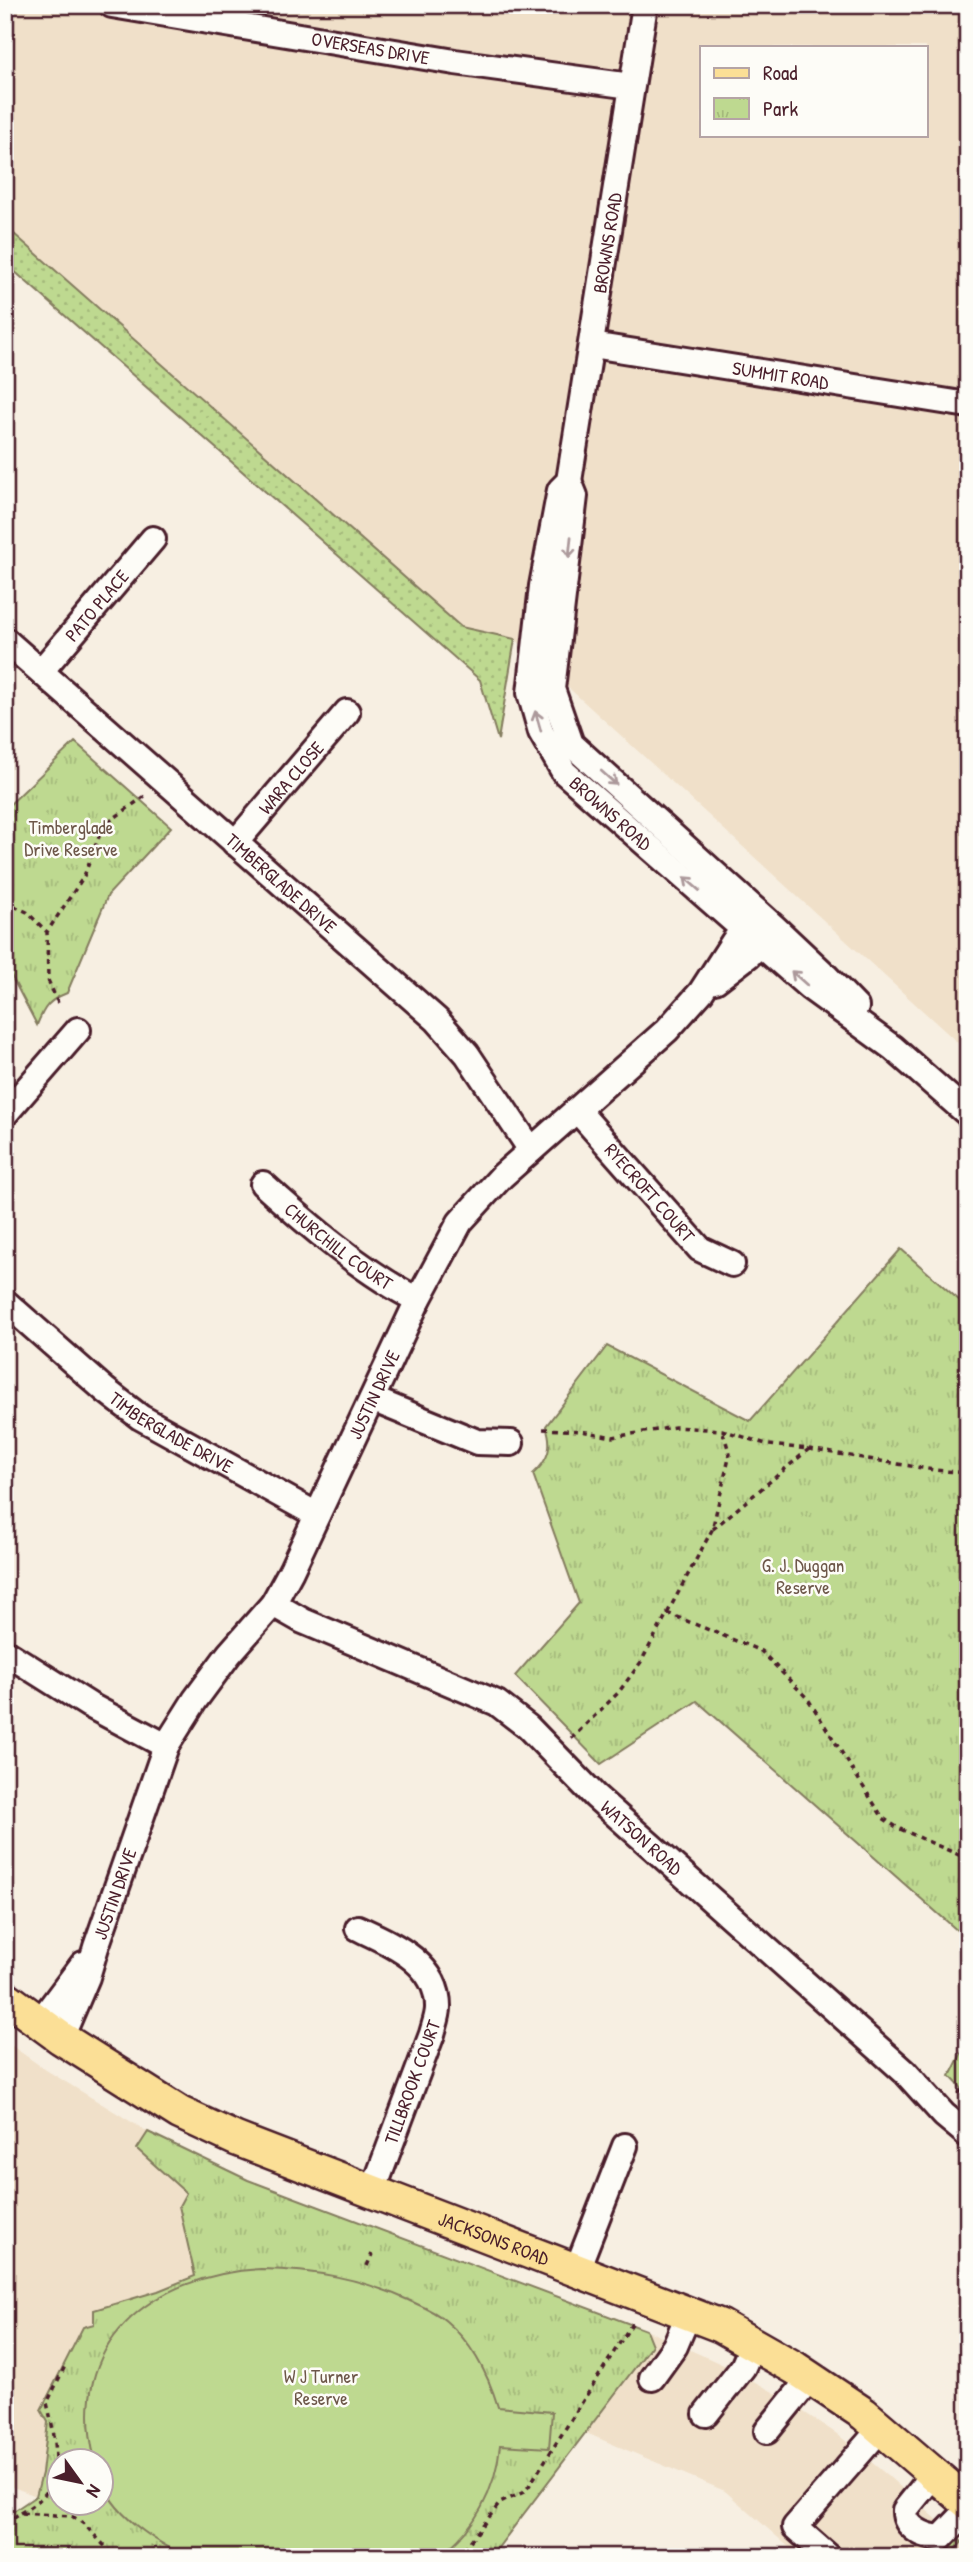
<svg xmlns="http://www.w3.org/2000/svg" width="973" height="2562" viewBox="0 0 973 2562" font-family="'Patrick Hand',sans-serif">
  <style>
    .built { fill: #f0e0c9; fill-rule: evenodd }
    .grass { fill: url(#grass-dots); stroke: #847c5e; stroke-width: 2 }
    .park { fill: url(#park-tufts); stroke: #847c5e; stroke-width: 2; fill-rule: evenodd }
    .pitch { fill: #bed990; stroke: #847c5e; stroke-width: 2 }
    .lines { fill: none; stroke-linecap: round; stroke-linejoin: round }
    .minor-casing { stroke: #4a1f2b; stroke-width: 30 }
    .major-casing { stroke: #4a1f2b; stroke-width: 37 }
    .path { stroke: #4a1f2b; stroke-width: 3.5; stroke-dasharray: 5 5; stroke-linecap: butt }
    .minor { stroke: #fdfcf7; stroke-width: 24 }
    .major { stroke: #fbdf96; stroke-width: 32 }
    .oneway { stroke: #ac999b }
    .labels { text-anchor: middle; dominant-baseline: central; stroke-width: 5; stroke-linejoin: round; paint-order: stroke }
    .street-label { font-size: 19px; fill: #4a1f2b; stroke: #fdfcf7 }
    .park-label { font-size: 19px; fill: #6d5749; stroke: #fdfcf7 }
  </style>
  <defs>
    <pattern id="grass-dots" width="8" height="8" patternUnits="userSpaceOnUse" patternTransform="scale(1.75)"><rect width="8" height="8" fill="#bed990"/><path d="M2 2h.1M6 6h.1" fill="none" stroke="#a5ba7c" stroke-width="1.8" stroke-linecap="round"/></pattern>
    <pattern id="park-tufts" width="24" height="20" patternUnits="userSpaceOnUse" patternTransform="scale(1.75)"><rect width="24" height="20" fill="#bed990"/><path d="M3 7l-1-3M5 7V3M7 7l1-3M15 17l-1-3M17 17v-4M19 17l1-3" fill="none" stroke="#a5ba7c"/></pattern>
  </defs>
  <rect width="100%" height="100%" fill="#f7efe2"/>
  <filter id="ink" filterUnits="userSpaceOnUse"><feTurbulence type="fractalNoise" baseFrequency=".0143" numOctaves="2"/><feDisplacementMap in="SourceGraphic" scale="14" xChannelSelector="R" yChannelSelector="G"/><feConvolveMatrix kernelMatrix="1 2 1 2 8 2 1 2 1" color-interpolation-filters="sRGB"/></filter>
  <g filter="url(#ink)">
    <!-- built -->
    <path class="built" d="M5,5H968V1052L515,639L461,627L5,226ZM702,47H926V135H702Z
      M5,2041L46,2070L148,2132L137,2149L186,2193L179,2206L195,2276L95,2320L87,2328L45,2416L48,2422L42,2473L36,2496L5,2484Z
      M646,2330L728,2367L775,2393L837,2434L887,2475L968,2547V2557H800L725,2491L586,2433L652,2345Z"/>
    <!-- grass -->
    <path class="grass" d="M5,226L461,627L515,639L498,740L480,680L5,263Z
      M954,2535L962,2542L949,2557H935Z"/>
    <!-- park -->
    <path class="park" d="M75,742L171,827L108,895L67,993C49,1000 44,1007 37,1025L5,964V809Z
      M901,1249L968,1308V1940L697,1701L601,1764L515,1676L579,1603L533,1474C549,1460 553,1446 546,1426L607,1346L750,1421Z
      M968,2040V2095L950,2076Z
      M148,2132L248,2180L646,2330L652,2345L491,2557H5V2517L36,2496L42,2473L48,2422L41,2410L83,2327L94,2324V2310L158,2291L195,2276L179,2206L186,2193L137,2149ZM60,2460H102V2502H60Z"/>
    <!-- pitch -->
    <path class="pitch" d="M261,2269C314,2270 360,2278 408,2300C421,2306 435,2311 446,2321C472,2343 488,2374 498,2407L552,2412L549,2448L500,2445C496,2489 475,2532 437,2557H187C158,2543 108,2513 102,2477C101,2472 102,2466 102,2460H95C65,2343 152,2275 261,2269Z"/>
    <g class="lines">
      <defs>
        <g id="minor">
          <path id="s1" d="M112,5L455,62L631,86"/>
          <path id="s2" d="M645,5L569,481L560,490L542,586L530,693L541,732L564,772L809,987L893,1048L968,1114"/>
          <path id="s3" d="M592,345L968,405"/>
          <path d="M569,481L575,496L552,689L571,744L774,927L823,973L856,1007"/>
          <path id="s4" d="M5,640L437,1020L467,1054L531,1150"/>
          <path id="s5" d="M41,671L153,539"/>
          <path id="s6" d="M235,843L347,712"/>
          <path d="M715,981L749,955L771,930"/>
          <path id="s7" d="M577,1110L700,1249L732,1264"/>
          <path d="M5,1114L78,1030"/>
          <path id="s8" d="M263,1184C308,1225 364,1273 418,1300"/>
          <path id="s9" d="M5,1302L105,1390L140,1417L317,1515"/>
          <path d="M372,1399L477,1442L511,1443"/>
          <path id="s10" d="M273,1604L303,1621L497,1703L528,1727L595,1796L905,2072L944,2115L968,2135"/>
          <path d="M5,1652L89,1705L166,1746"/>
          <path d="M358,1928C390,1943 439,1963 438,2008C438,2016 434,2026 432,2034L373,2191"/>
          <path d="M39,2023L83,1964"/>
          <path id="s11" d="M61,2038L87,1977L96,1947L166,1746L195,1700L229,1654L273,1604L291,1571L418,1300L460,1222L502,1176L667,1030L701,992L734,941L758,913"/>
          <path d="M577,2269L625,2146"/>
          <path d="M652,2378L675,2346L689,2313"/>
          <path d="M706,2414L743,2367L753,2344"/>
          <path d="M767,2431L810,2378"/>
          <path d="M934,2474L905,2510C904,2528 925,2537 941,2538L968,2510"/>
          <path d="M829,2557L795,2527L882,2427"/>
        </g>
        <g id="major">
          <path id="s12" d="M5,1997L61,2038L180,2113L236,2139L721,2326L795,2368L864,2414L968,2503"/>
        </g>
      </defs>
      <!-- minor casing -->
      <use href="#minor" class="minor-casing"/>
      <!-- major casing -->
      <use href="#major" class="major-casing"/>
      <!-- path -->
      <path class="path" d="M5,902L27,912L47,932
        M58,1003L48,980L47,932L84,876L103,826L145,796
        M543,1429L581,1431L613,1437L675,1427L722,1430L769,1445L809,1449L934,1470L968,1473
        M713,1529L809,1449
        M667,1613L761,1651L808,1699L883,1818L898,1828L968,1859
        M571,1739L618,1693L641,1662L712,1530L730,1454L722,1430
        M959,2094L968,2079
        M367,2266L372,2254
        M20,2513C27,2509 34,2505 39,2500C66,2477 54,2432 47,2403L65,2366
        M5,2523L20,2513L72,2516L84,2524L115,2557
        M458,2557L500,2503L524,2492L529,2486L633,2322"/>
      <!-- minor -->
      <use href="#minor" class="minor"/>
      <!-- major -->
      <use href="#major" class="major"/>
    </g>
    <!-- one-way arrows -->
    <defs><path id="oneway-shaft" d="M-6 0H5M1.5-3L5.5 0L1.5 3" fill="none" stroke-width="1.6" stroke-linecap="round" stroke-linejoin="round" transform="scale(1.75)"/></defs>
    <g class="oneway">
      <use href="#oneway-shaft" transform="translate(570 547) rotate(96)"/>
      <use href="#oneway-shaft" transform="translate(538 721) rotate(-106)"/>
      <use href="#oneway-shaft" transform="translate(609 778) rotate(42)"/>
      <use href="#oneway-shaft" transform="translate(692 884) rotate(-139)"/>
      <use href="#oneway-shaft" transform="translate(799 978) rotate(-138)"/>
    </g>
  </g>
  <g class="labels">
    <!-- street labels -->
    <g class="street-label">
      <text stroke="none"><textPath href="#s1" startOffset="262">OVERSEAS DRIVE</textPath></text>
      <text transform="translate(607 243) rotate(-81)">BROWNS ROAD</text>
      <text stroke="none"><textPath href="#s3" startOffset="191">SUMMIT ROAD</textPath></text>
      <text stroke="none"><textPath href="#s5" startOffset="86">PATO PLACE</textPath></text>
      <text stroke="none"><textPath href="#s6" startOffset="86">WARA CLOSE</textPath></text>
      <text stroke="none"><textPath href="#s2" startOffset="849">BROWNS ROAD</textPath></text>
      <text stroke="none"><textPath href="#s4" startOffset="368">TIMBERGLADE DRIVE</textPath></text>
      <text stroke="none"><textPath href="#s7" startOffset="110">RYECROFT COURT</textPath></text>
      <text stroke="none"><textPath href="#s8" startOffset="98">CHURCHILL COURT</textPath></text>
      <text stroke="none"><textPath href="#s11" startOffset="721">JUSTIN DRIVE</textPath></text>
      <text stroke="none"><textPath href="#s9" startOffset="212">TIMBERGLADE DRIVE</textPath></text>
      <text stroke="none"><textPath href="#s10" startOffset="443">WATSON ROAD</textPath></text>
      <text stroke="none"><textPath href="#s11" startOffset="154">JUSTIN DRIVE</textPath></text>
      <text transform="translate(412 2082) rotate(-70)">TILLBROOK COURT</text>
      <text stroke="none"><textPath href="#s12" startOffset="548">JACKSONS ROAD</textPath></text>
    </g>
    <!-- park labels -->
    <g class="park-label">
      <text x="71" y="827">Timberglade<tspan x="71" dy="22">Drive Reserve</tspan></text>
      <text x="803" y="1565">G. J. Duggan<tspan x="803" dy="22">Reserve</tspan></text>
      <text x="321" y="2376">W J Turner<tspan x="321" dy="22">Reserve</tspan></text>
    </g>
  </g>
  <!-- margin -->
  <rect width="973" height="2562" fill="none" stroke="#fdfcf7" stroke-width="28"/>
  <rect x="14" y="14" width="945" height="2534" fill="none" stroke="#4a1f2b" stroke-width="2.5" filter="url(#ink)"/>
  <!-- legend -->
  <rect x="700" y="46" width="228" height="91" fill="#fdfcf7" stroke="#b5a4a5" stroke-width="2"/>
  <rect x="714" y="68" width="35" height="10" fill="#fbdf96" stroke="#b5a4a5" stroke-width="2"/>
  <text x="763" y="80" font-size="21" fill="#4a1f2b">Road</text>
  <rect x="714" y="98" width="35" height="21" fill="url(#park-tufts)" stroke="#b5a4a5" stroke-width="2"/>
  <text x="763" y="116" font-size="21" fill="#4a1f2b">Park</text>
  <!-- north arrow -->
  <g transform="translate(80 2482) rotate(123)"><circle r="33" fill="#fdfcf7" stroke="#b5a4a5" stroke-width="2"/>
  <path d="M0-5L12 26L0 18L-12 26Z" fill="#4a1f2b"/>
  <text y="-10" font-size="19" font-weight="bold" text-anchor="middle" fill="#4a1f2b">N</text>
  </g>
</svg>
